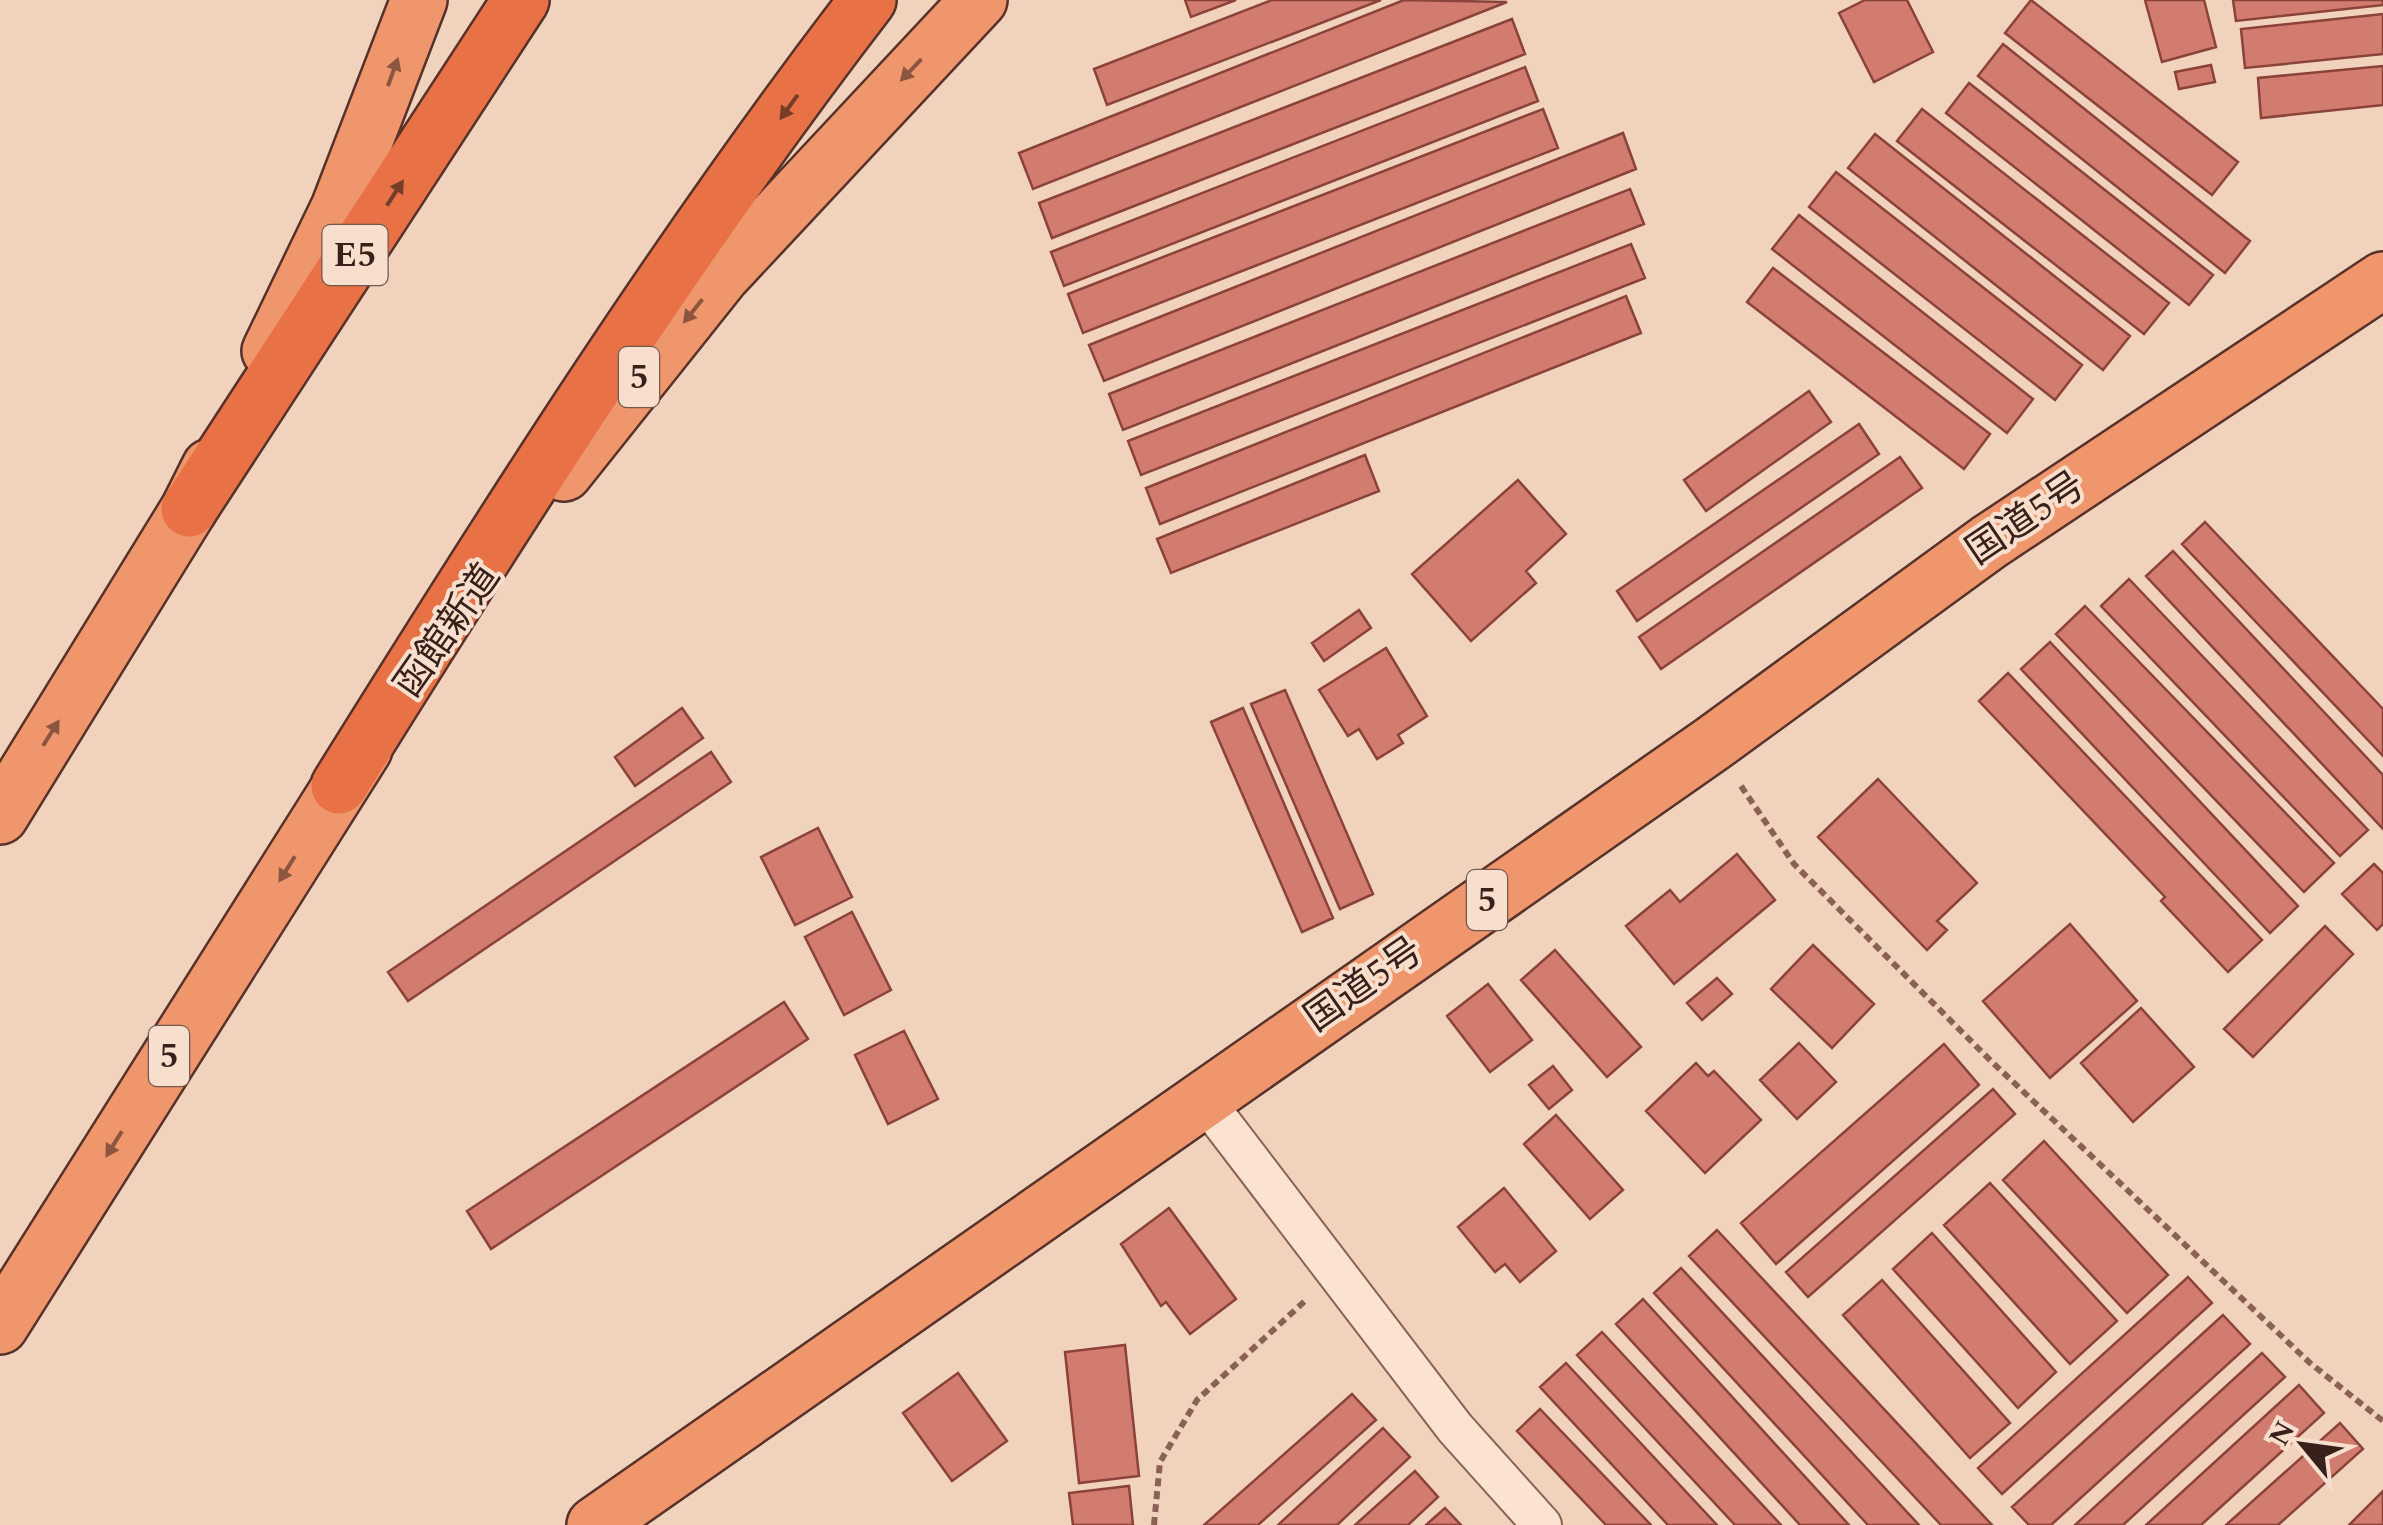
<svg xmlns="http://www.w3.org/2000/svg" width="2383" height="1525" viewBox="0 0 2383 1525" font-family="Spectral,'Noto Sans JP',serif">
  <style>
    .building { fill: #d27c70; stroke: #8b4239; stroke-width: 2.5 }
    .lines { fill: none; stroke-linecap: round; stroke-linejoin: round }
    .minor-casing { stroke: #8a6255; stroke-width: 42 }
    .trunk-casing { stroke: #57322a; stroke-width: 60 }
    .motorway-casing { stroke: #57322a; stroke-width: 60 }
    .path { stroke: #8a6255; stroke-width: 6; stroke-dasharray: 8 5; stroke-linecap: butt }
    .minor { stroke: #fbe2d1; stroke-width: 38 }
    .trunk { stroke: #f0966c; stroke-width: 55 }
    .motorway { stroke: #e87246; stroke-width: 55 }
    .oneway { fill: #8b553f }
    .oneway2 { fill: #763d2a }
    .labels { text-anchor: middle; dominant-baseline: central; stroke-width: 8; stroke-linejoin: round; paint-order: stroke }
    .shield { fill: #f8dfcd; stroke: #725950; stroke-width: 2.5 }
    .shield-label { font-size: 35px; font-weight: bold; fill: #38201b }
    .street-label { font-size: 38px; fill: #38201b; stroke: #f8dfcd }
  </style>
  <rect width="100%" height="100%" fill="#f1d2bd"/>
  <!-- building -->
  <path class="building" d="M1185,0H1236L1191,17Z
    M1272,0H1381L1107,105L1094,69Z
    M1404,0L1507,2L1033,189L1019,153Z
    M1865,0H1907L1933,52L1874,82L1839,13Z
    M2031,0L2238,162L2212,195L2005,33Z
    M2145,0H2204L2216,47L2162,62Z
    M2233,0H2383V5L2236,21Z
    M2383,14V54L2245,68L2241,29Z
    M1512,19L1525,54L1052,238L1039,203Z
    M2003,44L2250,241L2225,273L1978,76Z
    M2211,65L2215,82L2179,89L2175,72Z
    M2383,66V105L2261,118L2258,78Z
    M1525,67L1538,101L1064,286L1051,252Z
    M1969,83L2213,275L2189,305L1946,113Z
    M1543,109L1558,148L1083,333L1068,294Z
    M1922,109L2169,303L2144,334L1897,141Z
    M1623,133L1636,169L1104,381L1089,345Z
    M1875,134L2130,336L2103,370L1848,168Z
    M1836,172L2082,365L2055,400L1809,207Z
    M1630,189L1644,224L1123,430L1109,394Z
    M1799,215L2033,399L2007,433L1772,249Z
    M1631,244L1645,278L1141,475L1128,441Z
    M1773,268L1990,434L1964,469L1747,302Z
    M1626,296L1641,333L1160,524L1146,488Z
    M1809,391L1831,422L1706,511L1684,480Z
    M1859,424L1879,454L1637,621L1617,591Z
    M1365,455L1379,491L1171,573L1157,539Z
    M1900,457L1922,488L1661,669L1639,637Z
    M1518,480L1566,534L1526,571L1536,583L1471,641L1412,574Z
    M2205,522L2383,709V756L2182,544Z
    M2173,551L2383,775V829L2146,576Z
    M2129,579L2368,830L2340,856L2101,606Z
    M2085,606L2334,863L2304,892L2056,634Z
    M1359,610L1371,628L1324,661L1312,643Z
    M2050,642L2298,906L2270,933L2021,669Z
    M1386,648L1427,716L1398,735L1403,743L1377,759L1359,729L1348,736L1319,690Z
    M2008,673L2262,940L2228,972L2161,901L2165,897L1979,701Z
    M1285,690L1373,894L1340,909L1251,704Z
    M682,708L703,738L635,786L615,757Z
    M1243,708L1333,918L1302,932L1211,722Z
    M711,752L731,782L408,1001L388,972Z
    M1878,779L1977,883L1937,921L1947,930L1927,950L1818,837Z
    M818,828L852,897L795,925L761,857Z
    M1737,854L1775,900L1674,984L1626,926L1670,890L1680,902Z
    M2374,864L2383,873V924L2377,930L2342,894Z
    M852,912L891,990L844,1015L805,937Z
    M2070,924L2137,1001L2050,1078L1983,1001Z
    M2325,926L2353,954L2253,1057L2224,1029Z
    M1813,945L1874,1004L1832,1048L1771,989Z
    M1555,950L1641,1047L1607,1077L1521,980Z
    M1717,978L1732,994L1702,1020L1687,1003Z
    M1488,984L1532,1040L1490,1072L1447,1016Z
    M784,1002L808,1039L491,1249L467,1211Z
    M2141,1008L2194,1067L2133,1122L2081,1063Z
    M904,1031L938,1099L888,1124L855,1055Z
    M1799,1043L1836,1082L1797,1119L1760,1080Z
    M1944,1044L1979,1085L1776,1264L1741,1223Z
    M1696,1063L1708,1076L1714,1071L1761,1120L1705,1173L1646,1111Z
    M1553,1066L1572,1090L1549,1109L1529,1085Z
    M1993,1089L2015,1114L1808,1297L1786,1272Z
    M1556,1115L1623,1190L1590,1219L1524,1144Z
    M2044,1141L2168,1275L2127,1313L2003,1180Z
    M1990,1183L2117,1321L2070,1364L1944,1225Z
    M1504,1188L1556,1251L1520,1282L1505,1264L1495,1272L1458,1227Z
    M1169,1208L1236,1299L1190,1334L1166,1302L1161,1306L1121,1244Z
    M1717,1230L1992,1525H1941L1689,1256Z
    M1932,1233L2056,1372L2018,1408L1893,1269Z
    M1681,1268L1919,1525H1868L1654,1293Z
    M2188,1277L2212,1303L2002,1494L1978,1468Z
    M1882,1280L2010,1423L1970,1458L1843,1315Z
    M1643,1299L1849,1525H1800L1616,1324Z
    M2223,1315L2250,1344L2051,1525H2029L2012,1507Z
    M1602,1332L1781,1525H1735L1577,1355Z
    M1125,1345L1139,1476L1079,1483L1065,1352Z
    M2262,1353L2285,1377L2123,1525H2075Z
    M1566,1363L1717,1525H1668L1540,1387Z
    M958,1373L1007,1441L952,1481L903,1413Z
    M2299,1385L2324,1413L2201,1525H2146Z
    M1352,1394L1376,1420L1258,1525H1204Z
    M1540,1409L1651,1525H1606L1517,1431Z
    M2340,1423L2363,1449L2278,1525H2226Z
    M1383,1428L1410,1457L1337,1525H1278Z
    M1415,1471L1438,1497L1408,1525H1355Z
    M1129,1486L1133,1525H1073L1069,1493Z
    M2383,1491V1525H2349Z
    M1445,1508L1461,1525H1426Z"/>
  <g class="lines">
    <defs>
      <path id="minor" d="M1202,1097L1455,1428L1542,1525"/>
      <path id="trunk" d="M270,351L339,208L419,0
        M564,473L721,276L979,0
        M0,816L189,509L210,467
        M0,1326L364,749
        M595,1525L1712,744L1989,542L2383,280"/>
      <path id="motorway" d="M189,509L521,0
        M339,786C506,518 675,251 868,0"/>
    </defs>
    <!-- minor casing -->
    <use href="#minor" class="minor-casing"/>
    <!-- trunk casing -->
    <use href="#trunk" class="trunk-casing"/>
    <!-- motorway casing -->
    <use href="#motorway" class="motorway-casing"/>
    <!-- path -->
    <path class="path" d="M1741,786L1794,864L1991,1061L2310,1363L2383,1421
      M1154,1525L1160,1462L1197,1400L1306,1300"/>
    <!-- minor -->
    <use href="#minor" class="minor"/>
    <!-- trunk -->
    <use href="#trunk" class="trunk"/>
    <!-- motorway -->
    <use href="#motorway" class="motorway"/>
  </g>
  <!-- one-way arrows -->
  <defs><path id="oneway-solid" d="M-6-.8H1V-3.2L6.5 0L1 3.2V.8H-6Z" transform="scale(2.5)"/></defs>
  <g class="oneway">
    <use href="#oneway-solid" transform="translate(911 70) rotate(134)"/>
    <use href="#oneway-solid" transform="translate(393 72) rotate(-70)"/>
    <use href="#oneway-solid" transform="translate(693 311) rotate(129)"/>
    <use href="#oneway-solid" transform="translate(51 733) rotate(-58)"/>
    <use href="#oneway-solid" transform="translate(287 869) rotate(122)"/>
    <use href="#oneway-solid" transform="translate(114 1144) rotate(122)"/>
  </g>
  <g class="oneway2">
    <use href="#oneway-solid" transform="translate(789 107) rotate(126)"/>
    <use href="#oneway-solid" transform="translate(395 193) rotate(-57)"/>
  </g>
  <g class="labels">
    <!-- shield labels -->
    <g class="shield">
      <rect x="322.5" y="225" width="65" height="60" rx="8"/>
      <rect x="619" y="347" width="40" height="60" rx="8"/>
      <rect x="1467" y="870" width="40" height="60" rx="8"/>
      <rect x="149" y="1026" width="40" height="60" rx="8"/>
    </g>
    <g class="shield-label">
      <text x="355" y="255">E5</text>
      <text x="639" y="377">5</text>
      <text x="1487" y="900">5</text>
      <text x="169" y="1056">5</text>
    </g>
    <!-- street labels -->
    <g class="street-label">
      <text transform="translate(2026 519) rotate(-34)">国道5号</text>
      <text transform="translate(448 631) rotate(-55)">函館新道</text>
      <text transform="translate(1364 985) rotate(-35)">国道5号</text>
    </g>
  </g>
  <!-- north arrow -->
  <g transform="translate(2303 1445) rotate(299)" stroke="#f8dfcd" stroke-width="8" paint-order="stroke">
  <path d="M0-8L18 38L0 25L-18 38Z" fill="#38201b"/>
  <text y="-15" font-size="28" font-weight="bold" text-anchor="middle" fill="#38201b">N</text>
  </g>
</svg>
